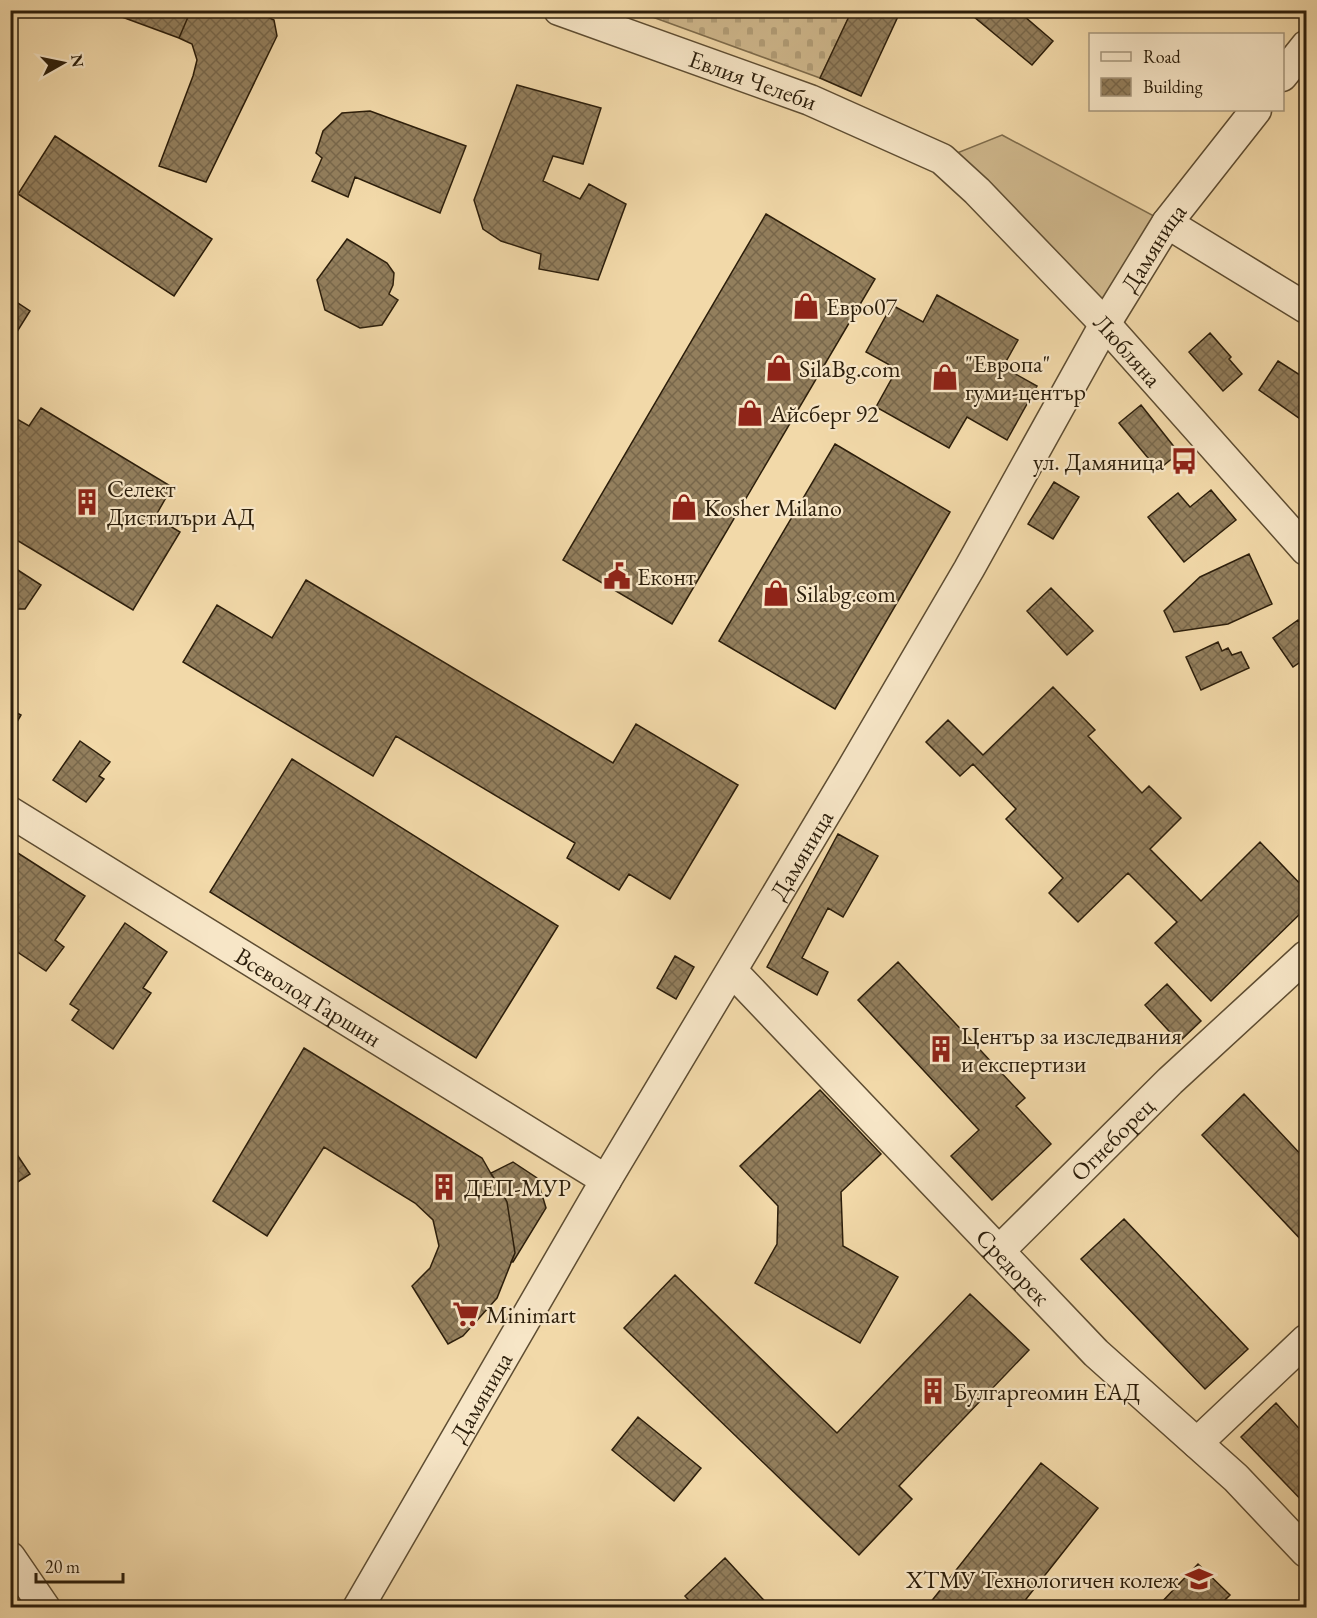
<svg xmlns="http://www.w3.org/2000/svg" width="1317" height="1618" viewBox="0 0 1317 1618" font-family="'EB Garamond',serif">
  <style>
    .grass { fill: #d0b98e; stroke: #7e6c4c; stroke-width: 1.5 }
    .cemetery { fill: url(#cemetery-stones); stroke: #7e6c4c; stroke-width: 1.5 }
    .building { fill: url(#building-cross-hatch); stroke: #2c1e0b; stroke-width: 1.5 }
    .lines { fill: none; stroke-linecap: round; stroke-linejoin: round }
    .minor-casing { stroke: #5e4d32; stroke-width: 33 }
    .minor { stroke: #f7e6c7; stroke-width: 30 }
    .labels { text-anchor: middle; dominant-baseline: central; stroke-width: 4.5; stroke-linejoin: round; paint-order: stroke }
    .street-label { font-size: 24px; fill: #2c1e0b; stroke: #f7e6c7 }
    .poi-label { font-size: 24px; fill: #2c1e0b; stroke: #f7e6c7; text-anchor: start }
  </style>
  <defs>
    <pattern id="cemetery-stones" width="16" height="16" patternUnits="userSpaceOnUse" patternTransform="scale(1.5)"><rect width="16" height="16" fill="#d0b98e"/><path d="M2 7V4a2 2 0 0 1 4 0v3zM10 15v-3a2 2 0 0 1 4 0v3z" fill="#b39f79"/></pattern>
    <pattern id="building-cross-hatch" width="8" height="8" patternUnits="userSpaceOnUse" patternTransform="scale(1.5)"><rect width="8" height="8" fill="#937f5d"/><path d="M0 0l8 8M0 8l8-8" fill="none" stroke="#78674b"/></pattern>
  </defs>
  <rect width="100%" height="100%" fill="#f2d9a9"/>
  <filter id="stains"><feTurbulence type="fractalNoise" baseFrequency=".00333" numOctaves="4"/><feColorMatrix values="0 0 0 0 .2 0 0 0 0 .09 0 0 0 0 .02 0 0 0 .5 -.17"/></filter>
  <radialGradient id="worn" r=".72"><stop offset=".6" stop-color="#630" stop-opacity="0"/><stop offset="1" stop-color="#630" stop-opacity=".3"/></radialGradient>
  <!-- grass -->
  <path class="grass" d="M1002,135L1167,223L1105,324L942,159Z"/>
  <!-- cemetery -->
  <path class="cemetery" d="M636,11H852L820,78Z"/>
  <!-- building -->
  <path class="building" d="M103,10H191L179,38Z
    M191,10H253L274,20L277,36L206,182L159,166L193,76L197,60L192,44L179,38Z
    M852,10H901L861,96L820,78Z
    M977,10H1017L1053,41L1032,65L973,16Z
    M517,85L601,108L583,164L553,156L543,181L580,199L589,184L626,204L598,280L539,269L541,254L501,241L483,229L474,200Z
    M370,111L466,146L440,213L355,177L348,197L312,181L322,158L316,153L323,131L342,113Z
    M55,136L212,239L174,296L18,194Z
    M766,214L875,279L672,624L563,560Z
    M347,239L387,263L394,273L393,285L389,294L398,300L382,325L360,328L325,310L317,280Z
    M937,295L1018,340L1003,367L1037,386L1007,440L967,417L949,448L876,407L897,369L866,352L892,305L923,322Z
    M10,297L12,298V299L30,311L15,335L10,332Z
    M1210,333L1231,357L1229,359L1242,374L1223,391L1189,352Z
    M1278,361L1306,379V378V423L1259,390Z
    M1141,405L1179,453L1158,470L1119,423Z
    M41,408L172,487L155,517L180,532L133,610L10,536V415L29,426Z
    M835,444L950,512L835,709L719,641Z
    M1054,482L1079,497L1053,539L1028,524Z
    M1211,490L1236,520L1184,562L1148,517L1178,493L1190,507Z
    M1249,554L1272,604L1228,624L1174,632L1164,611L1200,577Z
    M10,565L41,585L25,609H10Z
    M306,580L613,763L636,724L738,785L670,899L629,874L619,890L567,858L575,843L396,736L373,776L183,662L217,605L272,638Z
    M1051,588L1093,631L1067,655L1027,611Z
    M1298,620L1306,632V658L1293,667L1273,638Z
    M1218,642L1222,651L1228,648L1232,655L1241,652L1249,668L1201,690L1186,657Z
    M1053,687L1095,730L1088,736L1142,793L1149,786L1181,818L1150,849L1201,901L1260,842L1306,890V908L1211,1001L1155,943L1177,922L1128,873L1078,922L1049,893L1063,878L1006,819L1016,809L973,764L960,776L926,742L948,720L983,755Z
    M10,709L21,715L10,734Z
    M80,741L110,762L99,776L104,779L86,802L53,780Z
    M292,759L558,926L476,1058L210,892Z
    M838,834L878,856L843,917L828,908L802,958L828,972L817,995L767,967Z
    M10,848L85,896L55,940L64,947L46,971L10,947Z
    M125,923L167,952L143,988L151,993L113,1049L72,1020L79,1010L70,1004Z
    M675,956L694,967L676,999L657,988Z
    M898,962L1025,1098L1016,1106L1051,1144L992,1200L951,1156L979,1130L858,1000Z
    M1167,984L1201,1021L1179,1042L1145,1005Z
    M304,1048L482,1158L507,1202L515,1253L497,1298L463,1336L448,1344L412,1286L430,1268L439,1246L433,1220L415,1203L324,1147L267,1236L213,1201Z
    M820,1090L881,1154L841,1192L843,1246L898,1277L860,1343L755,1283L777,1244L778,1206L740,1166Z
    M1244,1094L1306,1160V1245L1202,1135Z
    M10,1144L30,1174L10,1187Z
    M513,1162L537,1178L546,1208L513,1262H511L515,1253L507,1202L491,1173Z
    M1124,1219L1248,1349L1205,1389L1081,1259Z
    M675,1275L837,1433L970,1294L1029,1350L899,1486L912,1499L859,1555L624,1328Z
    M1276,1403L1306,1436V1505L1241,1437Z
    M638,1417L701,1468L674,1501L612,1450Z
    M1041,1463L1098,1508L1019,1608H926Z
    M725,1558L771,1608H696L685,1596Z
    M1198,1564L1230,1595L1219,1606L1220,1608H1160L1158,1606Z"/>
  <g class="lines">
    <defs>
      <g id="minor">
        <path id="s1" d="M559,10L810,100L942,159L977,191L1105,324L1306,550"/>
        <path d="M1282,76L1306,46"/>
        <path d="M1167,223L1306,308"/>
        <path id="s2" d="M10,812L606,1180"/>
        <path id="s3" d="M732,971L1096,1353L1236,1478L1306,1552"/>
        <path id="s4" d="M999,1251L1170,1081L1306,956"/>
        <path d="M1197,1443L1306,1340"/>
        <path d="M10,1557L45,1608"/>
        <path id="s5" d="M358,1608L606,1180L852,769L969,569L1105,324L1167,223L1256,110"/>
      </g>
    </defs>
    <!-- minor casing -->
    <use href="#minor" class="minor-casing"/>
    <!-- minor -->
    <use href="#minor" class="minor"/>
  </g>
  <!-- icons -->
  <defs>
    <symbol id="shop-bare" viewBox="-9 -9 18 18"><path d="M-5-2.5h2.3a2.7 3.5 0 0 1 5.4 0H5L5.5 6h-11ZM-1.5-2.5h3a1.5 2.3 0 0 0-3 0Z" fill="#8f2418" stroke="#f7e6c7" stroke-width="2.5" paint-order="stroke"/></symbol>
    <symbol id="bus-bare" viewBox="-9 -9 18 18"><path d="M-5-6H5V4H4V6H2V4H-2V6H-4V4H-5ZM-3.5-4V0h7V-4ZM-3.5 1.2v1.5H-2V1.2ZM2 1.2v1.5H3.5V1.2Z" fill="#8f2418" stroke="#f7e6c7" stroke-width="2.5" paint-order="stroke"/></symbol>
    <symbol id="building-bare" viewBox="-9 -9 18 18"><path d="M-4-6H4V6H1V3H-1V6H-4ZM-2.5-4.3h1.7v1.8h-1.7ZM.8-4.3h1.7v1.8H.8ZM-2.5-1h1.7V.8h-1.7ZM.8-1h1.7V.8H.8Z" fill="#8f2418" stroke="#f7e6c7" stroke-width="2.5" paint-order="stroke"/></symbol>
    <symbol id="civic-bare" viewBox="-9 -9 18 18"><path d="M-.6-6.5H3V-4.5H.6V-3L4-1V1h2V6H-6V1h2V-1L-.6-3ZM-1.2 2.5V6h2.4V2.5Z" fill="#8f2418" stroke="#f7e6c7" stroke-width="2.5" paint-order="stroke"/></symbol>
    <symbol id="supermarket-bare" viewBox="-9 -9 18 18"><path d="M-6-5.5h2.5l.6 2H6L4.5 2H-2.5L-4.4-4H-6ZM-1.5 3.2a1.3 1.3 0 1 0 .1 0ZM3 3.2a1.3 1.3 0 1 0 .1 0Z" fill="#8f2418" stroke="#f7e6c7" stroke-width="2.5" paint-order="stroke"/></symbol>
    <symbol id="university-bare" viewBox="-9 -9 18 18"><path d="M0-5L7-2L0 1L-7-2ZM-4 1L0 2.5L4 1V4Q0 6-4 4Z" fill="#8f2418" stroke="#f7e6c7" stroke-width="2.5" paint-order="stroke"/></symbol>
  </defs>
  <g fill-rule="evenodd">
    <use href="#shop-bare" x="787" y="287" width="38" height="38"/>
    <use href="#shop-bare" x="760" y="349" width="38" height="38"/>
    <use href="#shop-bare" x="926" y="358" width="38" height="38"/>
    <use href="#shop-bare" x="731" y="394" width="38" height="38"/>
    <use href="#bus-bare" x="1165" y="442" width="38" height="38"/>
    <use href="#building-bare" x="68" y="483" width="38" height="38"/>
    <use href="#shop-bare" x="665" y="488" width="38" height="38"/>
    <use href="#civic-bare" x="598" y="557" width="38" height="38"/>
    <use href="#shop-bare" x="757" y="574" width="38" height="38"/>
    <use href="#building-bare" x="922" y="1030" width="38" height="38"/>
    <use href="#building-bare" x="425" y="1168" width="38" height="38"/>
    <use href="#supermarket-bare" x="447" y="1295" width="38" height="38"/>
    <use href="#building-bare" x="914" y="1372" width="38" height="38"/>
    <use href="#university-bare" x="1180" y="1560" width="38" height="38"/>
  </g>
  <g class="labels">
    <!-- street labels -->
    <g class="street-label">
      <text stroke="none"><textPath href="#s1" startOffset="206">Евлия Челеби</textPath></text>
      <text stroke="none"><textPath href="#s5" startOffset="1576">Дамяница</textPath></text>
      <text stroke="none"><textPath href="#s1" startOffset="678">Любляна</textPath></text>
      <text stroke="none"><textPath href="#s5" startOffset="874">Дамяница</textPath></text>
      <text stroke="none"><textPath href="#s2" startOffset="351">Всеволод Гаршин</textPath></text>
      <text stroke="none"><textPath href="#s4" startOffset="159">Огнеборец</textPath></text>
      <text stroke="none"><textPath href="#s3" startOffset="408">Средорек</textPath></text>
      <text stroke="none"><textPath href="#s5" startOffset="244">Дамяница</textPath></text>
    </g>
    <!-- poi labels -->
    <g class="poi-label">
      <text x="826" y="306">Евро07</text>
      <text x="965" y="363">"Европа"<tspan x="965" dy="28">гуми-център</tspan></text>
      <text x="799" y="368">SilaBg.com</text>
      <text x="770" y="413">Айсберг 92</text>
      <text x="1164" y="461" text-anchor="end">ул. Дамяница</text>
      <text x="107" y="488">Селект<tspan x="107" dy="28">Дистилъри АД</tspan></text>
      <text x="704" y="507">Kosher Milano</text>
      <text x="637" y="576">Еконт</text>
      <text x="796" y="593">Silabg.com</text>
      <text x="961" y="1035">Център за изследвания<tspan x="961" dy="28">и експертизи</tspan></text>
      <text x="464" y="1187">ДЕП-МУР</text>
      <text x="486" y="1314">Minimart</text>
      <text x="953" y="1391">Булгаргеомин ЕАД</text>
      <text x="1179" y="1579" text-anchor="end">ХТМУ Технологичен колеж</text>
    </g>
  </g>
  <!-- margin -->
  <rect width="1317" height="1618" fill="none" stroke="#f2d9a9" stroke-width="36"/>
  <rect x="12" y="12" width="1293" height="1594" fill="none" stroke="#2c1e0b" stroke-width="3"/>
  <rect x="18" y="18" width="1281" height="1582" fill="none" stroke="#2c1e0b" stroke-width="1.5"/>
  <!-- legend -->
  <rect x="1089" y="33" width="195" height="78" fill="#f7e6c7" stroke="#a6967c" stroke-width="1.5"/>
  <rect x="1101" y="52" width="30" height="9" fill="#f7e6c7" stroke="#a6967c" stroke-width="1.5"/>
  <text x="1143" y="63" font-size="18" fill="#2c1e0b">Road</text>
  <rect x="1101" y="78" width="30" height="18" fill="url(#building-cross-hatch)" stroke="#a6967c" stroke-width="1.5"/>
  <text x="1143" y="93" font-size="18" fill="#2c1e0b">Building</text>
  <!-- north arrow -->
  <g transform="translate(63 63) rotate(81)" stroke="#f7e6c7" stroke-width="4.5" paint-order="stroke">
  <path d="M0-4.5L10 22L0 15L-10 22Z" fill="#2c1e0b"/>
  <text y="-9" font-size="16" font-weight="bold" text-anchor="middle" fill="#2c1e0b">N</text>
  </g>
  <!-- scale -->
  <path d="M36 1573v9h87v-9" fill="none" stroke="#2c1e0b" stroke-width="3"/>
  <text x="45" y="1573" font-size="18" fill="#2c1e0b" stroke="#f7e6c7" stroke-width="4.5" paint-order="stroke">20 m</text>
  <rect width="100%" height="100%" filter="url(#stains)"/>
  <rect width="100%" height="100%" fill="url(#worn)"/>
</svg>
